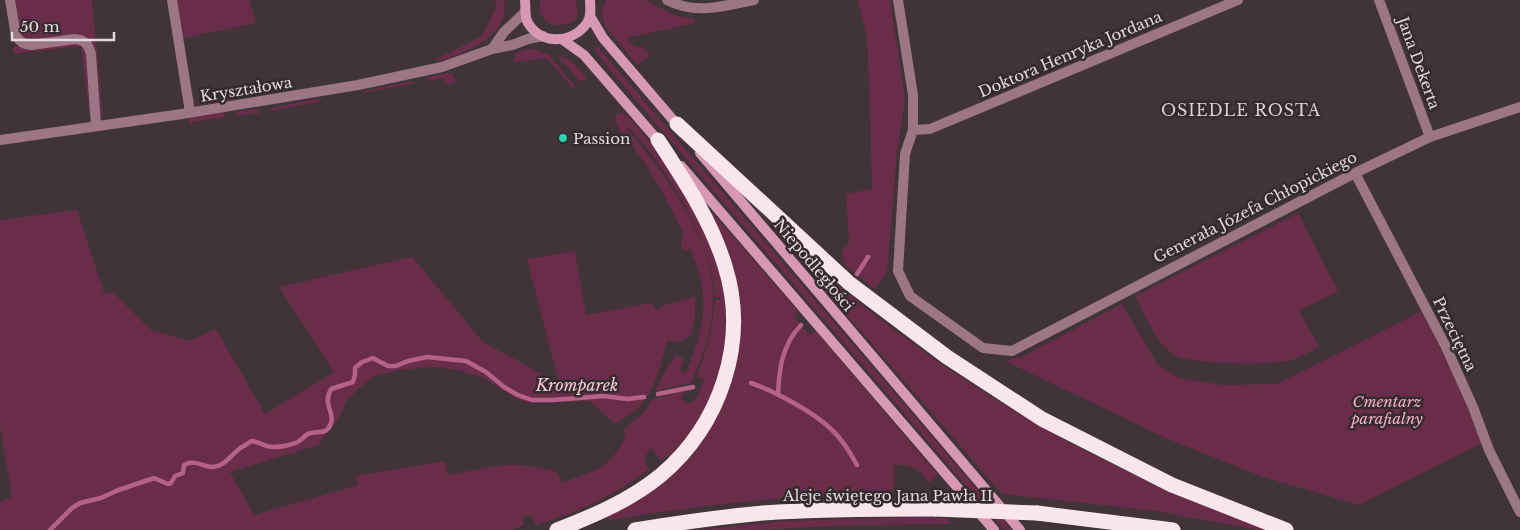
<svg xmlns="http://www.w3.org/2000/svg" width="1520" height="530" viewBox="0 0 1520 530" font-family="'Libre Baskerville',serif">
  <style>
    .green { fill: #692d4a }
    .lines { fill: none; stroke-linecap: round; stroke-linejoin: round }
    .stream { stroke: #b66188; stroke-width: 4.5 }
    .street { stroke: #9d7686; stroke-width: 10 }
    .secondary { stroke: #d698b2; stroke-width: 10 }
    .highway { stroke: #f9e5ec; stroke-width: 15 }
    .highway-bridge { stroke: #f9e5ec; stroke-width: 15 }
    .poi-dot { fill: #26d5ae; stroke: #352a2e; stroke-width: 2 }
    .labels { text-anchor: middle; dominant-baseline: central; stroke-width: 5; stroke-linejoin: round; paint-order: stroke }
    .street-label { font-size: 15px; fill: #e2dadd; stroke: #352a2e }
    .poi-label { font-size: 15px; fill: #e2dadd; stroke: #352a2e; text-anchor: start }
    .park-label { font-size: 15px; font-style: italic; fill: #f7b1ce; stroke: #352a2e }
    .neighbourhood-label { font-size: 16px; letter-spacing: 1px; fill: #decfd5; stroke: #352a2e }
    .water-label { font-size: 16px; font-style: italic; fill: #f8c9dc; stroke: #352a2e }
  </style>
  <rect width="100%" height="100%" fill="#403439"/>
  <!-- green -->
  <path class="green" d="M15,0H92L103,118L99,116L89,41H26L20,34Z
    M174,0H249L256,23L183,38L192,98L199,104L235,98L233,100L198,105L191,99Z
    M494,0H504C511,35 467,52 440,61L435,58L443,56L482,36L497,5Z
    M540,0H576L578,18C569,25 559,27 548,23L540,13Z
    M607,0H645L674,15L694,19L695,23L627,38L635,47H643L650,55L637,65L605,26L601,11Z
    M858,0H890L905,99L897,152L887,272L875,289L845,265L842,252L849,243L846,194L872,189L870,104L867,38Z
    M79,43L86,50L92,117L90,120L81,46L14,54L13,49L16,46L22,48Z
    M598,47L1012,530H1004L611,71L595,50Z
    M528,49H533L548,54L575,86L573,88L546,58L514,62V54Z
    M556,55L570,60L586,76V79L583,81H580Z
    M449,73L453,75L456,82L446,85L443,78L427,81L428,77Z
    M412,81L415,83L364,93L365,91Z
    M318,99L320,102L270,111L271,108Z
    M257,109L260,113L235,116L240,111Z
    M223,112L226,117L192,122L191,128L189,122L190,117Z
    M621,112C632,116 660,156 667,167C684,193 702,221 713,250C735,311 729,382 689,435C683,443 676,450 669,458L667,455L661,461L651,448C645,455 643,461 649,469C615,495 577,513 536,525L533,518L530,516L522,517L524,525L513,530H0V502L12,497L0,426V220L77,210L104,293H114L151,330L189,341L216,329L265,414L334,372L279,287L412,257L483,342L559,383L527,259L575,251L586,315L651,303L658,311L664,305L695,297V319L691,335L681,342L667,341C661,361 657,386 643,402C636,411 624,418 615,424L590,401L530,403L519,400L484,378L458,370L433,367L398,370L374,376L360,387L346,401L340,417L318,445L230,472L254,515L359,485L355,476L445,461L447,475L504,465H520L555,471L559,475L561,483C595,470 610,470 626,435L623,431L645,411L653,399L685,391L681,399L689,403L696,400L704,380L697,376C707,351 713,326 715,300H720V297H715C711,239 668,167 627,126L626,128C664,172 714,238 713,299C713,329 703,356 691,383L655,391L668,366L677,355L684,359L680,371L686,373C706,323 711,298 690,248L684,251C680,244 680,241 684,234L660,187L650,173V170L628,139L626,141L615,122L616,115Z
    M711,213H713L798,311L794,317L810,335L816,331L938,475L928,483C922,469 909,463 894,465V490L881,491V495C789,494 698,506 608,520L606,517C631,500 659,484 682,465C697,452 709,432 717,415C742,366 747,309 730,256C725,241 718,227 711,213Z
    M1298,213L1338,291L1299,311L1319,347C1309,352 1298,359 1287,361C1265,365 1190,365 1173,354C1156,343 1144,313 1135,296Z
    M771,224C803,254 836,284 870,311C924,354 983,393 1042,427C1114,469 1192,499 1269,530H1258L1156,511L1002,494L820,284Z
    M1122,304L1158,365L1179,378L1223,385L1277,384L1422,311L1456,380L1482,443L1359,505L1263,477L1168,439L1005,361L1021,357Z
    M918,517L947,518L953,524L853,525L758,530H698L786,521Z"/>
  <g class="lines">
    <!-- stream -->
    <path class="stream" d="M857,274L868,257
      M751,383C774,391 814,412 832,430C843,440 850,452 857,465
      M658,394L693,387
      M778,395C779,369 782,345 801,325
      M50,530L72,508L80,503L101,498L116,491L154,478L168,484L171,483L175,476L183,473L184,465C195,459 201,466 211,467C223,468 230,456 238,450C242,446 247,445 251,441C259,441 264,447 273,447C281,447 293,445 299,441C303,439 305,435 308,434C317,430 327,436 331,423C335,411 322,406 331,389L353,382L355,375V368L362,362L373,358L388,366H396L408,361L427,357L466,361L486,372L504,387L518,395L532,400H553L604,396L627,399L644,397"/>
    <!-- street -->
    <path class="street" d="M10,0L16,36C20,42 23,44 31,45L75,39C85,40 88,44 91,54L96,126
      M172,0L190,112
      M667,0C696,15 723,6 754,0
      M898,0L913,95V130L905,154L898,271L910,296L983,348L1012,351L1355,173L1430,137L1520,107
      M1379,0L1430,137
      M492,49L504,32L525,12
      M913,130L930,129L1238,0
      M0,140L182,114L358,85L442,67L492,49L512,45L528,39L543,36
      M1355,173L1445,345L1473,407L1489,450L1520,512"/>
    <!-- secondary -->
    <path class="secondary" d="M525,0C526,8 524,16 528,23C542,46 573,43 587,23C592,16 590,7 590,0
      M590,16L603,38L680,128
      M563,40L584,55L661,144
      M700,153L1020,530
      M681,166L994,530"/>
    <!-- highway -->
    <path class="highway" d="M677,124L849,283L947,357L1042,419L1172,485L1286,530
      M1037,513L1173,530
      M557,530C593,516 631,500 661,475C720,425 749,342 725,266C711,220 684,180 658,140
      M635,530C677,523 720,517 763,513C820,509 878,509 935,509"/>
    <!-- highway-bridge -->
    <path class="highway-bridge" d="M935,509L1037,513"/>
  </g>
  <!-- markers -->
  <circle class="poi-dot" cx="563" cy="138" r="5"/>
  <g class="labels">
    <!-- street labels -->
    <g class="street-label">
      <text transform="translate(1070 54) rotate(-23)">Doktora Henryka Jordana</text>
      <text transform="translate(1419 63) rotate(70)">Jana Dekerta</text>
      <text transform="translate(246 89) rotate(-9)">Kryształowa</text>
      <text transform="translate(1255 207) rotate(-27)">Generała Józefa Chłopickiego</text>
      <text transform="translate(814 265) rotate(50)">Niepodległości</text>
      <text transform="translate(1455 334) rotate(64)">Przeciętna</text>
      <text x="888" y="495">Aleje świętego Jana Pawła II</text>
    </g>
    <!-- poi labels -->
    <g class="poi-label">
      <text x="573" y="138">Passion</text>
    </g>
    <!-- park labels -->
    <g class="park-label">
      <text x="1387" y="401">Cmentarz<tspan x="1387" dy="17">parafialny</tspan></text>
    </g>
    <!-- neighbourhood labels -->
    <g class="neighbourhood-label">
      <text x="1241" y="110">OSIEDLE ROSTA</text>
    </g>
    <!-- water labels -->
    <g class="water-label">
      <text x="577" y="385">Kromparek</text>
    </g>
  </g>
  <!-- scale -->
  <path d="M12 32v8h102v-8" fill="none" stroke="#e2dadd" stroke-width="2.5"/>
  <text x="20" y="32" font-size="15" fill="#e2dadd" stroke="#352a2e" stroke-width="4" paint-order="stroke">50 m</text>
</svg>
